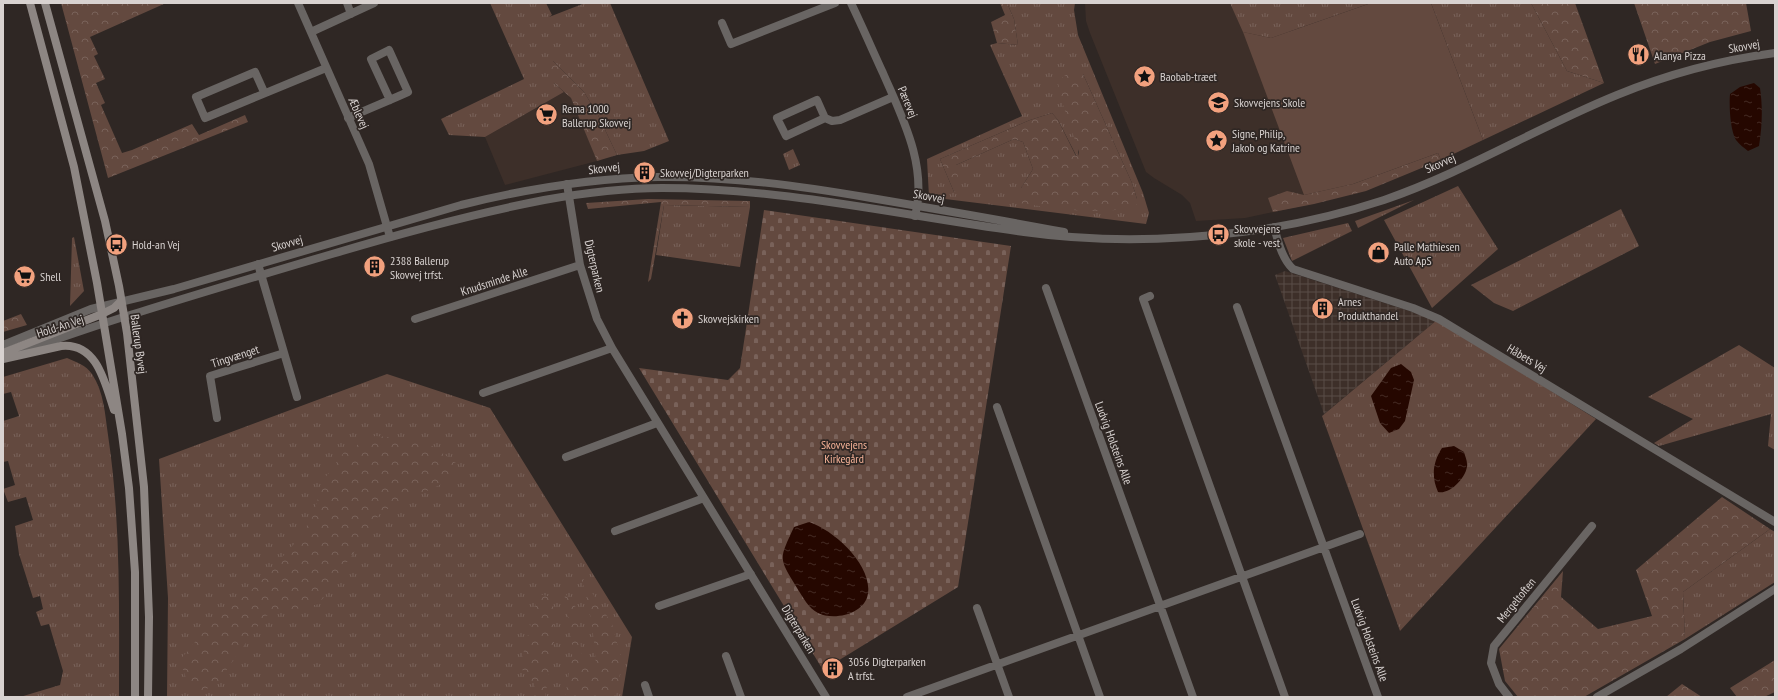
<svg xmlns="http://www.w3.org/2000/svg" width="1778" height="700" viewBox="0 0 1778 700" font-family="'PT Sans Narrow',sans-serif">
  <style>
    .built { fill: #3d2f29 }
    .industrial { fill: url(#industrial-grid) }
    .grass { fill: url(#grass-tufts); fill-rule: evenodd }
    .forest { fill: url(#forest-crowns) }
    .cemetery { fill: url(#cemetery-stones) }
    .pitch { fill: #63493f }
    .water { fill: url(#water-ripples) }
    .lines { fill: none; stroke-linecap: round; stroke-linejoin: round }
    .minor { stroke: #696563; stroke-width: 8 }
    .tertiary { stroke: #696563; stroke-width: 8 }
    .secondary { stroke: #8d8683; stroke-width: 8 }
    .labels { text-anchor: middle; dominant-baseline: central; stroke-width: 3.5; stroke-linejoin: round; paint-order: stroke }
    .street-label { font-size: 12px; fill: #d8d2d0; stroke: #2f2724 }
    .poi-label { font-size: 12px; fill: #d8d2d0; stroke: #2f2724; text-anchor: start }
    .park-label { font-size: 12px; fill: #f5b297; stroke: #2f2724 }
  </style>
  <defs>
    <pattern id="industrial-grid" width="8" height="8" patternUnits="userSpaceOnUse"><rect width="8" height="8" fill="#3d2f29"/><path d="M0 4h8M4 0v8" fill="none" stroke="#584c47"/></pattern>
    <pattern id="grass-tufts" width="24" height="20" patternUnits="userSpaceOnUse"><rect width="24" height="20" fill="#63493f"/><path d="M3 7l-1-3M5 7V3M7 7l1-3M15 17l-1-3M17 17v-4M19 17l1-3" fill="none" stroke="#79625a"/></pattern>
    <pattern id="forest-crowns" width="20" height="18" patternUnits="userSpaceOnUse"><rect width="20" height="18" fill="#63493f"/><path d="M2 6a3 3 0 1 1 6 0M12 15a3 3 0 1 1 6 0" fill="none" stroke="#79625a"/></pattern>
    <pattern id="cemetery-stones" width="16" height="16" patternUnits="userSpaceOnUse"><rect width="16" height="16" fill="#63493f"/><path d="M2 7V4a2 2 0 0 1 4 0v3zM10 15v-3a2 2 0 0 1 4 0v3z" fill="#79625a"/></pattern>
    <pattern id="water-ripples" width="26" height="14" patternUnits="userSpaceOnUse"><rect width="26" height="14" fill="#250700"/><path d="M2 4q2-2 4 0t4 0M15 11q2-2 4 0t4 0" fill="none" stroke="#442a24"/></pattern>
  </defs>
  <rect width="100%" height="100%" fill="#2f2724"/>
  <!-- built -->
  <path class="built" d="M1085,3H1278L1355,192L1321,202L1245,218L1196,221L1190,203L1182,195L1154,178L1146,172L1090,33L1086,21Z
    M564,92L571,98L578,112L597,161L505,185L485,137Z"/>
  <!-- industrial -->
  <path class="industrial" d="M1285,271L1437,320L1324,414L1275,275Z"/>
  <!-- grass -->
  <path class="grass" d="M490,3H546L552,15L549,17L585,3H610L669,141L644,151L617,155L598,115L584,92L553,61L554,83L564,92L485,137L449,135L441,119L524,79Z
    M1007,3H1075L1074,10L1078,35L1143,193L1149,213L1146,224L929,197L927,159L1022,116L990,45L997,43L1018,45L1014,19ZM1083,74L1132,183L1137,199L1021,188L1033,169L1023,142L1014,139L956,165L954,192L940,159L1030,120L1052,113L1058,120L1077,157L1078,156Z
    M1230,3H1371L1271,38L1243,32Z
    M1431,3H1531L1567,71L1604,83L1483,140Z
    M793,149L800,165L789,170L783,154Z
    M1458,186L1498,249L1432,308L1384,220Z
    M1414,200L1358,228L1355,221Z
    M664,205L750,207L740,267L656,255Z
    M1621,209L1639,246L1513,311L1494,303L1471,285Z
    M1348,223L1352,231L1292,261L1283,238Z
    M74,237L84,291L70,306L72,238Z
    M1437,320L1596,419L1400,631L1322,416Z
    M1739,345L1775,368V450L1768,446L1771,414L1659,446L1654,443L1693,419L1648,397Z
    M67,358C76,362 86,365 92,374C104,392 105,414 108,435C121,521 119,610 119,697H20L60,685L63,671L49,624L41,626L36,612L43,609L40,596L33,598L19,554L15,526L33,520L26,497L8,502L3,489L15,485L8,461L3,462V421L19,416L11,392L3,394V377Z
    M387,374L490,408L632,637L622,697H167L168,598L159,459Z
    M1770,529L1775,532V582L1685,639L1683,592Z"/>
  <!-- forest -->
  <path class="forest" d="M61,3H166L90,37L98,54L94,56L105,79L96,83L105,103L101,105L122,153L132,150L192,124L199,135L245,115L248,122L108,178Z
    M1000,3H1007L1014,19L1018,45L997,43L991,22L1005,15Z
    M1531,3H1575L1604,83L1567,71Z
    M1634,3H1746L1751,31L1710,42L1655,64Z
    M553,61L584,92L598,115L617,155L597,161L571,98L554,83L545,68Z
    M1076,69L1083,74L1132,183L1137,199L1136,207C1094,215 1061,209 1019,203L1021,188L1033,169L1023,142L1014,139L956,165L960,189L954,192L940,159L1030,120L1052,113L1058,120L1076,156H1078L1079,152L1060,96L1058,82L1064,76Z
    M1438,153L1441,160L1366,191L1314,204L1273,212L1268,198L1287,191L1304,195L1353,184Z
    M648,199L750,201V207L664,205L651,279L648,282L661,202L588,209L586,203Z
    M21,314L27,325L3,332V321Z
    M375,436L424,440L456,463L457,477L381,512L319,604L265,616L215,686L199,691L189,687L180,660L220,612L248,594L296,542L312,518L324,479L345,451Z
    M1722,497L1770,529L1683,592L1685,639L1584,697H1518L1505,681L1499,649L1563,571L1561,597L1598,629L1652,616L1636,570Z
    M580,574L612,624L622,662L616,697H565L573,650L564,592L578,610L582,663L596,666C594,633 590,606 580,574Z
    M538,594L553,597L554,642L545,697H533L535,685L520,667Z
    M1775,660V692L1764,697H1737L1730,688Z
    M1682,684L1702,697H1666Z"/>
  <!-- cemetery -->
  <path class="cemetery" d="M764,210L1011,246L958,587L823,670L639,368L728,380L740,368Z"/>
  <!-- pitch -->
  <path class="pitch" d="M1371,3H1431L1483,140L1441,160L1438,153L1353,184L1304,195L1243,32L1271,38Z"/>
  <!-- water -->
  <path class="water" d="M1754,83L1760,88C1763,108 1762,127 1759,146L1748,151C1744,148 1739,144 1736,140C1730,130 1729,105 1730,94L1740,87Z
    M1401,364L1411,372L1414,380L1405,421L1399,429L1389,433L1380,423L1371,396L1391,368Z
    M1454,446L1464,452C1465,456 1467,460 1467,464C1468,476 1450,495 1438,492C1431,476 1433,462 1442,448Z
    M809,522C834,530 872,565 868,593C866,614 834,621 818,613C808,608 803,597 797,588C778,557 779,560 794,527Z"/>
  <g class="lines">
    <!-- minor -->
    <path class="minor" d="M298,3L369,164L390,237
      M347,3L351,14
      M851,3C862,26 872,49 883,73C902,117 928,166 915,216
      M722,23L731,44L835,3
      M311,32L374,3
      M264,92L255,72L196,97L205,118L326,68
      M348,118C368,109 388,101 408,92L389,50L371,59L390,100
      M825,118L817,100L777,118L786,136L825,118L832,121L840,120L893,97
      M567,184L580,265L597,319L612,348L826,697
      M1274,227C1278,241 1282,259 1293,269L1413,308L1439,319L1775,522
      M258,264L297,397
      M1046,288L1193,697
      M1150,296L1143,299L1285,697
      M1237,307L1378,697
      M415,319L580,265
      M483,393L612,348
      M997,407L1100,697
      M217,418L210,376L284,353
      M566,457L657,423
      M615,531L704,498
      M659,606L751,574
      M977,608L1009,697
      M726,656L741,697
      M645,685L649,697
      M907,697L1360,534
      M1509,697L1499,684L1491,663L1494,646L1592,526
      M1597,697L1681,649L1775,589"/>
    <!-- tertiary -->
    <path class="tertiary" d="M3,345L91,309L174,289L461,205C526,189 592,178 658,177C729,176 801,186 871,198C936,209 1000,220 1064,232
      M19,352C59,339 99,324 140,312C204,292 268,273 332,254C402,233 472,214 544,200C583,193 623,188 662,188C784,188 903,216 1024,232C1095,242 1170,241 1242,232C1290,226 1338,215 1384,200C1465,172 1538,127 1617,95C1668,74 1721,60 1775,53"/>
    <!-- secondary -->
    <path class="secondary" d="M30,3L74,167L97,283L122,434L129,488L135,572V697
      M45,3L105,221L119,286L127,333L144,487L149,617L148,697
      M3,353L102,314L114,308L121,301
      M3,359L61,346C97,342 105,383 114,410"/>
  </g>
  <!-- icons -->
  <defs>
    <symbol id="restaurant-disc" viewBox="-11 -11 22 22"><circle r="9.5" fill="#f2a17e" stroke="#2f2724"/><path d="M-5-6h1v4h1v-4h1v4h1v-4h1v5L-1.5 .5V6h-2V.5L-5-1ZM5-6V6H3V1.5H1.5Q1.5-4 5-6Z" fill="#111"/></symbol>
    <symbol id="sight-disc" viewBox="-11 -11 22 22"><circle r="9.5" fill="#f2a17e" stroke="#2f2724"/><path d="M0-6L1.8-2.2L6-1.7L2.9 1.2L3.7 5.4L0 3.3L-3.7 5.4L-2.9 1.2L-6-1.7L-1.8-2.2Z" fill="#111"/></symbol>
    <symbol id="school-disc" viewBox="-11 -11 22 22"><circle r="9.5" fill="#f2a17e" stroke="#2f2724"/><path d="M0-5L7-2L0 1L-7-2ZM-4 1L0 2.5L4 1V4Q0 6-4 4Z" fill="#111"/></symbol>
    <symbol id="supermarket-disc" viewBox="-11 -11 22 22"><circle r="9.5" fill="#f2a17e" stroke="#2f2724"/><path d="M-6-5.5h2.5l.6 2H6L4.5 2H-2.5L-4.4-4H-6ZM-1.5 3.2a1.3 1.3 0 1 0 .1 0ZM3 3.2a1.3 1.3 0 1 0 .1 0Z" fill="#111"/></symbol>
    <symbol id="building-disc" viewBox="-11 -11 22 22"><circle r="9.5" fill="#f2a17e" stroke="#2f2724"/><path d="M-4-6H4V6H1V3H-1V6H-4ZM-2.5-4.3h1.7v1.8h-1.7ZM.8-4.3h1.7v1.8H.8ZM-2.5-1h1.7V.8h-1.7ZM.8-1h1.7V.8H.8Z" fill="#111"/></symbol>
    <symbol id="bus-disc" viewBox="-11 -11 22 22"><circle r="9.5" fill="#f2a17e" stroke="#2f2724"/><path d="M-5-6H5V4H4V6H2V4H-2V6H-4V4H-5ZM-3.5-4V0h7V-4ZM-3.5 1.2v1.5H-2V1.2ZM2 1.2v1.5H3.5V1.2Z" fill="#111"/></symbol>
    <symbol id="shop-disc" viewBox="-11 -11 22 22"><circle r="9.5" fill="#f2a17e" stroke="#2f2724"/><path d="M-5-2.5h2.3a2.7 3.5 0 0 1 5.4 0H5L5.5 6h-11ZM-1.5-2.5h3a1.5 2.3 0 0 0-3 0Z" fill="#111"/></symbol>
    <symbol id="church-disc" viewBox="-11 -11 22 22"><circle r="9.5" fill="#f2a17e" stroke="#2f2724"/><path d="M-1.2-6h2.4v3.5h3.3v2.4h-3.3V6h-2.4V-.1h-3.3v-2.4h3.3Z" fill="#111"/></symbol>
  </defs>
  <g fill-rule="evenodd">
    <use href="#restaurant-disc" x="1626" y="42" width="25" height="25"/>
    <use href="#sight-disc" x="1132" y="64" width="25" height="25"/>
    <use href="#school-disc" x="1206" y="90" width="25" height="25"/>
    <use href="#supermarket-disc" x="534" y="102" width="25" height="25"/>
    <use href="#sight-disc" x="1204" y="128" width="25" height="25"/>
    <use href="#building-disc" x="632" y="160" width="25" height="25"/>
    <use href="#bus-disc" x="1206" y="222" width="25" height="25"/>
    <use href="#bus-disc" x="104" y="232" width="25" height="25"/>
    <use href="#shop-disc" x="1366" y="240" width="25" height="25"/>
    <use href="#building-disc" x="362" y="254" width="25" height="25"/>
    <use href="#supermarket-disc" x="12" y="264" width="25" height="25"/>
    <use href="#building-disc" x="1310" y="296" width="25" height="25"/>
    <use href="#church-disc" x="670" y="306" width="25" height="25"/>
    <use href="#building-disc" x="820" y="656" width="25" height="25"/>
  </g>
  <g class="labels">
    <!-- street labels -->
    <g class="street-label">
      <text transform="translate(1744 46) rotate(-10)">Skovvej</text>
      <text transform="translate(908 102) rotate(67)">Pærevej</text>
      <text transform="translate(359 113) rotate(66)">Æblevej</text>
      <text transform="translate(1440 163) rotate(-24)">Skovvej</text>
      <text transform="translate(604 168) rotate(-6)">Skovvej</text>
      <text transform="translate(929 196) rotate(10)">Skovvej</text>
      <text transform="translate(287 243) rotate(-16)">Skovvej</text>
      <text transform="translate(595 266) rotate(77)">Digterparken</text>
      <text transform="translate(494 281) rotate(-18)">Knudsminde Alle</text>
      <text transform="translate(60 326) rotate(-18)">Hold-An Vej</text>
      <text transform="translate(139 344) rotate(82)">Ballerup Byvej</text>
      <text transform="translate(235 356) rotate(-18)">Tingvænget</text>
      <text transform="translate(1527 358) rotate(31)">Håbets Vej</text>
      <text transform="translate(1114 443) rotate(70)">Ludvig Holsteins Alle</text>
      <text transform="translate(1516 600) rotate(-51)">Mergeltoften</text>
      <text transform="translate(799 629) rotate(59)">Digterparken</text>
      <text transform="translate(1370 640) rotate(70)">Ludvig Holsteins Alle</text>
    </g>
    <!-- poi labels -->
    <g class="poi-label">
      <text x="1654" y="55">Alanya Pizza</text>
      <text x="1160" y="76">Baobab-træet</text>
      <text x="1234" y="102">Skovvejens Skole</text>
      <text x="562" y="108">Rema 1000<tspan x="562" dy="14">Ballerup Skovvej</tspan></text>
      <text x="1232" y="133">Signe, Philip,<tspan x="1232" dy="14">Jakob og Katrine</tspan></text>
      <text x="660" y="172">Skovvej/Digterparken</text>
      <text x="1234" y="228">Skovvejens<tspan x="1234" dy="14">skole - vest</tspan></text>
      <text x="132" y="244">Hold-an Vej</text>
      <text x="1394" y="246">Palle Mathiesen<tspan x="1394" dy="14">Auto ApS</tspan></text>
      <text x="390" y="260">2388 Ballerup<tspan x="390" dy="14">Skovvej trfst.</tspan></text>
      <text x="40" y="276">Shell</text>
      <text x="1338" y="301">Arnes<tspan x="1338" dy="14">Produkthandel</tspan></text>
      <text x="698" y="318">Skovvejskirken</text>
      <text x="848" y="661">3056 Digterparken<tspan x="848" dy="14">A trfst.</tspan></text>
    </g>
    <!-- park labels -->
    <g class="park-label">
      <text x="844" y="444">Skovvejens<tspan x="844" dy="14">Kirkegård</tspan></text>
    </g>
  </g>
  <!-- border -->
  <rect width="1778" height="700" fill="none" stroke="#d8d2d0" stroke-width="8"/>
</svg>
